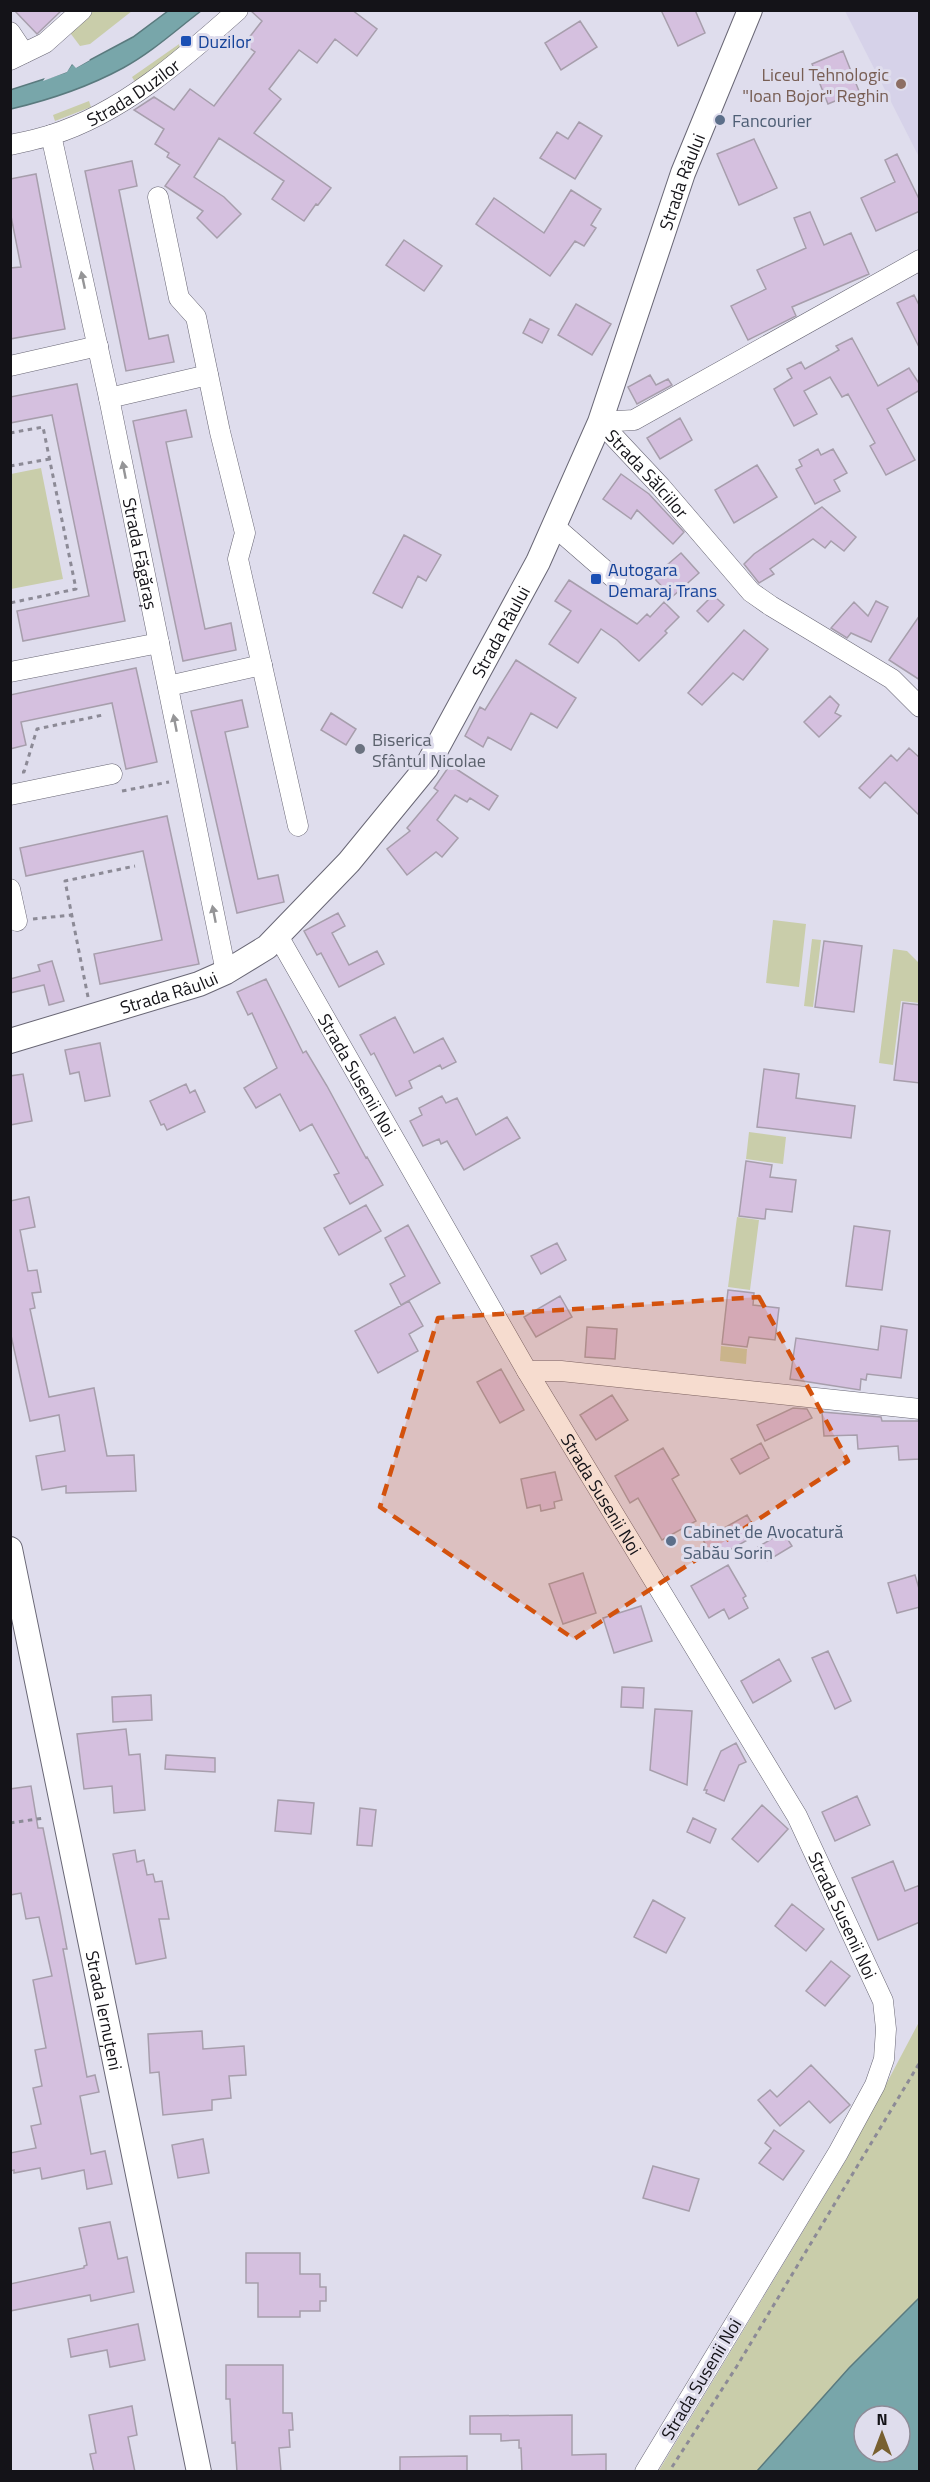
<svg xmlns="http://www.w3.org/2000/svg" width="930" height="2482" viewBox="0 0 930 2482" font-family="'Titillium Web',sans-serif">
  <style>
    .built { fill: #d6d2e9 }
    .green { fill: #c9cdaa }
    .water { fill: #78a6aa; stroke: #5a7a7e; stroke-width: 1.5; fill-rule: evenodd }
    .pier { fill: #dfdded }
    .building { fill: #d5c0df; stroke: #a79eac; stroke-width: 1.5 }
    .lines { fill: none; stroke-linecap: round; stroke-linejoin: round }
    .minor-casing { stroke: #696775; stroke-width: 21 }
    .major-casing { stroke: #696775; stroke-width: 26 }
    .path { stroke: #8c8a96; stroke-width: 3; stroke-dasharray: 4.5 4.5; stroke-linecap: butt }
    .minor { stroke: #fff; stroke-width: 20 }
    .major { stroke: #fff; stroke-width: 24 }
    .oneway { fill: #959597 }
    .marked { fill: #d3520d; fill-opacity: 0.2; stroke: #d3520d; stroke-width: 4.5; stroke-dasharray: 12 8; stroke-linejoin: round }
    .transit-dot { fill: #1a4fb4; stroke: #dfdded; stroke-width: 2 }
    .education-dot { fill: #8d6e63; stroke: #dfdded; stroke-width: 2 }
    .service-dot { fill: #5c6f8a; stroke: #dfdded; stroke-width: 2 }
    .worship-dot { fill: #6b7280; stroke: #dfdded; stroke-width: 2 }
    .labels { text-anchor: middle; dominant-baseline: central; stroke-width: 6; stroke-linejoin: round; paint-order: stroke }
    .transit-label { font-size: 18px; fill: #164399; stroke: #dfdded; text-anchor: start }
    .education-label { font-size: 18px; fill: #785e54; stroke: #dfdded; text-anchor: end }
    .street-label { font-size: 18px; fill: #141318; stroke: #dfdded }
    .service-label { font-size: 18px; fill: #4e5e75; stroke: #dfdded; text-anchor: start }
    .worship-label { font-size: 18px; fill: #5b616d; stroke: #dfdded; text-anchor: start }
  </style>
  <rect width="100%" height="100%" fill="#dfdded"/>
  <!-- built -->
  <path class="built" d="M845,11H919V157Z"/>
  <!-- green -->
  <path class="green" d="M89,11H132L90,44L80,46L68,30Z
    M182,42L185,47L135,82L132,77Z
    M89,101L91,107L55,121L53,115Z
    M41,468L63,579L11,589V474Z
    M773,920L806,924L799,987L766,983Z
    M812,939L821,940L813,1007L804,1006Z
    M893,949L907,951L919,963L920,1003L901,1001L893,1065L879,1063Z
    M749,1132L786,1137L783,1164L746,1159Z
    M737,1217L759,1220L750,1290L728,1287Z
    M721,1346L747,1349L746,1364L720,1361Z
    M919,2022V2298L849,2368L757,2471L658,2472L846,2160Z"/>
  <!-- water -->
  <path class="water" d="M168,11H201C176,30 151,53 123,68C88,87 49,100 11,109L10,90L66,72L72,64L77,67L133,37Z
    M919,2298V2471H757L849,2368ZM864,2416H900V2452H864Z"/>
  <!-- pier -->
  <path class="pier" d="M88,58L90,60L76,68L72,64L67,72L43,81L46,76L65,70L71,61L77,64Z"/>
  <!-- building -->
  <path class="building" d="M14,10H62L37,34Z
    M250,10H352L377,29L357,56L335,39L317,63L299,50L269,89L281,99L254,133L331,188L318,205L316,204L304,221L272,199L284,181L219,138L194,177L224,197L241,214L217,238L197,218L203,211L165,186L180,165L167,157L169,153L155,144L164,129L134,110L154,97L174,110L190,89L214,106L255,52L244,44L262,21Z
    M661,10H695L705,33L678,46Z
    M580,21L597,47L561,70L545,43Z
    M843,51L859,91L828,104L812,64Z
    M579,122L602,136L575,179L540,158L557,132L568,139Z
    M754,139L777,188L739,205L717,154Z
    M897,154L920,201V211L876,231L861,198L895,182L885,160Z
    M132,161L137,186L119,190L149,339L168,335L174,362L126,371L85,171Z
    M36,174L65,329L10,339V268L21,267L10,211V179Z
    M571,190L601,209L591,225L596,228L584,246L575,241L550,276L476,224L494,198L544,233Z
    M810,212L824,245L851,233L869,274L792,307L796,316L748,340L731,306L766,289L757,270L806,248L794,218Z
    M404,240L442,266L424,291L386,265Z
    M914,295L920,307V349L897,303Z
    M576,304L611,324L592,355L558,335Z
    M530,319L549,329L542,343L523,333Z
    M852,338L878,386L909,368L920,385V390L887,409L915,460L886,475L870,446L875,443L848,394L842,397L830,377L804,391L817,414L794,426L774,389L792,378L787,369L801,362L805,369L839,350L836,346Z
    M650,375L656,385L668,379L672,385L637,404L628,387Z
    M77,384L125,621L23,641L17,611L89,596L52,415L10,423V397Z
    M186,410L192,437L166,442L205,629L231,623L236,650L183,661L133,421Z
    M680,418L692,440L660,459L647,438Z
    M818,449L821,455L833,449L847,473L834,480L840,491L815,504L796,469L802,466L799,460Z
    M757,465L777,497L734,523L715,490Z
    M621,474L649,494L684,532L673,544L637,510L631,519L603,499Z
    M822,507L856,537L844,551L831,541L825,548L813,539L770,569L774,574L759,583L744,564L754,554Z
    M404,535L441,555L426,581L418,576L402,608L373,593Z
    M681,553L699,573L672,597L653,577Z
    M569,580L637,624L647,614L650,617L664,602L679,617L665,631L667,633L639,661L617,640L601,629L578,663L549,644L571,611L555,601Z
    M713,595L724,605L708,622L697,611Z
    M876,601L888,607L871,642L851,633L847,638L831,628L854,602L868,616Z
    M920,615V680L889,660Z
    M744,630L768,649L743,680L733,673L702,705L688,693Z
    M516,660L576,698L557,728L531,713L511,750L488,737L483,747L465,736L480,707L485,710Z
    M136,668L157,762L126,769L112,703L21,722L26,745L10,749V695Z
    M830,696L839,705L835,713L841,716L819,737L804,722Z
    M242,700L248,727L225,732L258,879L278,875L284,902L237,913L191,711Z
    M331,713L356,729L346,745L321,730Z
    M909,748L920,758V816L885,782L870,798L859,788L891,755L897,761Z
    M450,765L498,796L489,810L470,798L467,802L455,795L437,820L458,838L442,857L436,852L407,875L387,849L410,831L407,828L438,791L434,788Z
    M167,816L199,964L100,984L94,954L162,940L143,851L26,876L20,848Z
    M338,913L345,926L332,933L349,965L377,951L384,964L339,987L321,953L317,955L304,931Z
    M824,941L862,946L854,1012L815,1007Z
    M52,961L64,1001L49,1005L44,985L10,993V979L40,971L38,965Z
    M266,979L303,1053L306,1051L327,1086L366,1158L367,1157L383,1185L350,1204L334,1175L339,1173L312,1124L300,1131L280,1094L256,1108L244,1088L277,1068L252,1013L248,1015L237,992Z
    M903,1003L920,1005V1083L894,1080Z
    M395,1017L414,1053L443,1038L456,1062L442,1069L440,1065L409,1081L412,1088L396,1096L374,1053L371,1055L360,1035Z
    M100,1043L110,1096L85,1101L79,1072L70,1074L65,1050Z
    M764,1069L799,1074L796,1098L855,1106L851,1138L757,1127Z
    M23,1074L32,1121L10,1125V1076Z
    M186,1084L190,1093L195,1090L205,1112L167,1130L164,1124L161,1125L150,1101Z
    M442,1096L446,1103L457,1098L476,1135L507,1117L520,1138L464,1170L447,1141L441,1144L439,1139L423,1146L410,1121L422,1115L419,1108Z
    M746,1161L772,1165L770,1177L796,1180L792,1212L766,1209L765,1219L739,1216Z
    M29,1197L35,1227L20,1230L28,1271L37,1270L41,1292L32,1293L35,1308L30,1309L49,1397L94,1388L107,1456L134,1455L136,1491L66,1493V1486L42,1490L36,1456L65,1451L59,1415L30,1421L10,1331V1201Z
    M366,1205L381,1231L339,1255L324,1228Z
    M408,1225L440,1283L401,1305L390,1284L405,1276L385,1238Z
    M854,1226L890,1231L882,1290L846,1286Z
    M557,1243L566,1260L541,1274L531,1256Z
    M728,1290L754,1293L753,1305L779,1308L775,1340L749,1337L747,1347L722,1344Z
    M560,1296L572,1317L536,1337L524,1317Z
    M409,1301L423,1326L409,1334L418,1351L378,1373L355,1331Z
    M881,1326L907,1330L901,1378L867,1374L866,1380L861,1379L860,1390L790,1379L796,1338L878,1350Z
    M587,1327L617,1329L615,1359L585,1357Z
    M501,1369L524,1410L500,1423L477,1382Z
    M612,1395L628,1420L596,1440L580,1415Z
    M793,1408L807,1409L812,1418L765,1441L757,1425Z
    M822,1412L881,1417L882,1421H920V1459L899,1460L898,1446L858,1449L857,1435L824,1436Z
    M761,1443L769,1458L740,1474L731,1459Z
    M663,1448L679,1475L672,1479L696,1521L662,1540L638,1498L630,1503L615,1476Z
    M555,1472L562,1500L554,1502L555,1508L541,1511L540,1505L527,1508L521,1479Z
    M747,1515L758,1534L714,1559L703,1540Z
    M783,1532L792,1546L767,1561L758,1547Z
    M728,1565L746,1596L743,1598L748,1608L729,1619L724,1609L709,1618L691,1586Z
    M583,1573L596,1613L563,1624L549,1584Z
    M915,1575L920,1592V1607L897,1613L888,1583Z
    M641,1606L652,1641L614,1653L603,1618Z
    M828,1651L851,1701L835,1709L812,1658Z
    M779,1659L791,1681L753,1703L741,1681Z
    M622,1687L644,1688L643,1708L621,1707Z
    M151,1695L152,1720L113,1722L112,1697Z
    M655,1709L692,1711L687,1785L650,1770Z
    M126,1729L129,1755L140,1754L145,1810L114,1813L112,1786L84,1789L77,1734Z
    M736,1743L746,1762L739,1765L724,1801L706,1793L707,1790H704L721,1751Z
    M166,1755L215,1758V1772L165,1769Z
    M31,1786L38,1828H43L60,1912L67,1949H63L87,2077L95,2075L99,2092L80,2096L91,2154L105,2151L112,2184L87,2189L84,2170L42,2179L40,2168L14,2173V2170L10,2171V2153L36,2148L31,2126L41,2124L33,2088L42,2086L35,2050L46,2048L33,1980L52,1976L39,1917L26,1919L21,1893L10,1895V1789Z
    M857,1796L870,1825L835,1841L822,1812Z
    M278,1800L314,1803L311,1834L275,1831Z
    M762,1805L788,1829L758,1862L732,1839Z
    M360,1808L376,1810L372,1846L357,1845Z
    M693,1818L716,1829L710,1843L687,1832Z
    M135,1850L137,1862L144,1860L147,1875L153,1874L155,1882L162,1881L169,1919H159L166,1958L136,1964L113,1854Z
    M893,1861L905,1891L920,1885V1922L878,1940L852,1878Z
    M653,1900L685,1918L666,1953L634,1937Z
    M792,1904L824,1929L806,1951L775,1926Z
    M831,1961L850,1976L825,2006L806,1991Z
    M202,2031L203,2049L244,2046L246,2075L229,2076L231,2098L212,2100V2110L163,2115L159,2072L150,2073L148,2034Z
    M811,2065L850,2105L830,2123L809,2101L780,2126L758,2100L770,2090L777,2097Z
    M774,2130L804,2151L783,2180L759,2163L771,2148L765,2143Z
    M203,2139L209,2173L178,2178L172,2145Z
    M653,2166L699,2179L689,2211L643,2198Z
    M110,2222L118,2259L127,2257L134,2292L91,2301L90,2295L10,2311V2284L84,2268V2266L87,2265L79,2228Z
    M246,2253H300V2274H320V2287H326V2301H320V2311H300V2317H258V2283H246Z
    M138,2324L145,2360L110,2367L107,2350L71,2357L68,2339Z
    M226,2365H283V2413H292L293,2430H289L290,2447L279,2448L281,2472H237L235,2442L232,2443L230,2399H226Z
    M132,2406L137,2435L128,2437L135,2472H94L90,2454L96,2453L89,2415Z
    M572,2415V2455L606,2454V2472H522L521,2448H519V2440L501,2441V2434H470V2416Z
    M467,2456V2472H400V2457Z"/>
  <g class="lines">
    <defs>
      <g id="minor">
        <path d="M10,32L24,53"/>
        <path d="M10,60L45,43L82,10"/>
        <path id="s1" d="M51,135L109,398L226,972"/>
        <path id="s2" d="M10,145C24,142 38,139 51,135C122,113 183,59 238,10"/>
        <path d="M158,197L179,298L196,317L220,432L245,533L238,559L298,826"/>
        <path d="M10,366L98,346"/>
        <path d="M109,398L208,375"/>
        <path id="s3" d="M600,422L661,487L751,592L771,606L892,679L920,707"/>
        <path d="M600,422L634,420L920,260"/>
        <path d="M554,526L616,580"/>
        <path d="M10,672L159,643"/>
        <path d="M168,686L262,665"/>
        <path d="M10,795L112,774"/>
        <path d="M10,889L17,921"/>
        <path id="s4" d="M278,936L527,1371L797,1816L883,2001L886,2029L884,2059L875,2085L838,2153L645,2472"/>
        <path d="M527,1371H561L920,1409"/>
      </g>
      <g id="major">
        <path id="s5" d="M10,1041L199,984L226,972L267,947L349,862L426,768L538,562L600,422L683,173L750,10"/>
        <path id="s6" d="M10,1549L199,2472"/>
      </g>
    </defs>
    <!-- minor casing -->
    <use href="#minor" class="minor-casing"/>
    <!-- major casing -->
    <use href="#major" class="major-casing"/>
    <!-- path -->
    <path class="path" d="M10,433L43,427L76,589L10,603
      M10,466L50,459
      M22,772H24L37,729L103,715
      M122,791L169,782
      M33,919L71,915
      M88,997L65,881L135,866
      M10,1823L44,1818
      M672,2467L737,2366L920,2062"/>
    <!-- minor -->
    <use href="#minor" class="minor"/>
    <!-- major -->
    <use href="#major" class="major"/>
  </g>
  <!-- one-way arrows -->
  <defs><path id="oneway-solid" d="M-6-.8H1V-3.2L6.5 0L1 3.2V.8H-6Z" transform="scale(1.5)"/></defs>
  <g class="oneway">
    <use href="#oneway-solid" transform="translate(83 280) rotate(-102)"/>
    <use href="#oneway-solid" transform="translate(124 470) rotate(-101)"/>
    <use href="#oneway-solid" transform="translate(175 723) rotate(-101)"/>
    <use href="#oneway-solid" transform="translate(214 914) rotate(-101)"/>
  </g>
  <!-- marked area -->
  <path class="marked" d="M759,1297L848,1461L574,1639L380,1507L438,1318Z"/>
  <!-- markers -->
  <g class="transit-dot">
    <rect x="180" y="35" width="12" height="12" rx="3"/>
    <rect x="590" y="573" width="12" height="12" rx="3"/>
  </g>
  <circle class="education-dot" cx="901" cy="84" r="6"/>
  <g class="service-dot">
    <circle cx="720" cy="120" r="6"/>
    <circle cx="671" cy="1541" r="6"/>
  </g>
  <circle class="worship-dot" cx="360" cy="749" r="6"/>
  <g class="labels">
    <!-- transit labels -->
    <g class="transit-label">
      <text x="198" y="41">Duzilor</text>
      <text x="608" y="569">Autogara<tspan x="608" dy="21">Demaraj Trans</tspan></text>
    </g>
    <!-- education labels -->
    <g class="education-label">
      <text x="889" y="74">Liceul Tehnologic<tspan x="889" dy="21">"Ioan Bojor" Reghin</tspan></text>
    </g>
    <!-- street labels -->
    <g class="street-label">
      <text stroke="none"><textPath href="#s2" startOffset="135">Strada Duzilor</textPath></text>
      <text stroke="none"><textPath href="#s5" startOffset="1156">Strada Râului</textPath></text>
      <text stroke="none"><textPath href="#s3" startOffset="70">Strada Sălciilor</textPath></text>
      <text stroke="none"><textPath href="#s1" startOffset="428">Strada Făgăraș</textPath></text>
      <text stroke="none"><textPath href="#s5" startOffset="670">Strada Râului</textPath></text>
      <text stroke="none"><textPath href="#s5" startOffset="166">Strada Râului</textPath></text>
      <text stroke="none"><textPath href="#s4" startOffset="160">Strada Susenii Noi</textPath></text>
      <text stroke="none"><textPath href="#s4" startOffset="645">Strada Susenii Noi</textPath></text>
      <text stroke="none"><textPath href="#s4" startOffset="1131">Strada Susenii Noi</textPath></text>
      <text stroke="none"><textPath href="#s6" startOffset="471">Strada Iernuțeni</textPath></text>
      <text transform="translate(701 2379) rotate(-59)">Strada Susenii Noi</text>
    </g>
    <!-- service labels -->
    <g class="service-label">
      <text x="732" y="120">Fancourier</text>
      <text x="683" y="1531">Cabinet de Avocatură<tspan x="683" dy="21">Sabău Sorin</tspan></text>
    </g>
    <!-- worship labels -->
    <g class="worship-label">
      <text x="372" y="739">Biserica<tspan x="372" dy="21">Sfântul Nicolae</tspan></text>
    </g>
  </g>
  <!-- border -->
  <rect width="930" height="2482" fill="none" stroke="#141318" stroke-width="24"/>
  <!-- north arrow -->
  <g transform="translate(882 2434)"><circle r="28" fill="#dfdded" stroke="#8e8c98" stroke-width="1.5"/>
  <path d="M0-4.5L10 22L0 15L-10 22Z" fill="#786030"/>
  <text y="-9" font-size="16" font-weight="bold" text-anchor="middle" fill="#141318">N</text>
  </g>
</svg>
